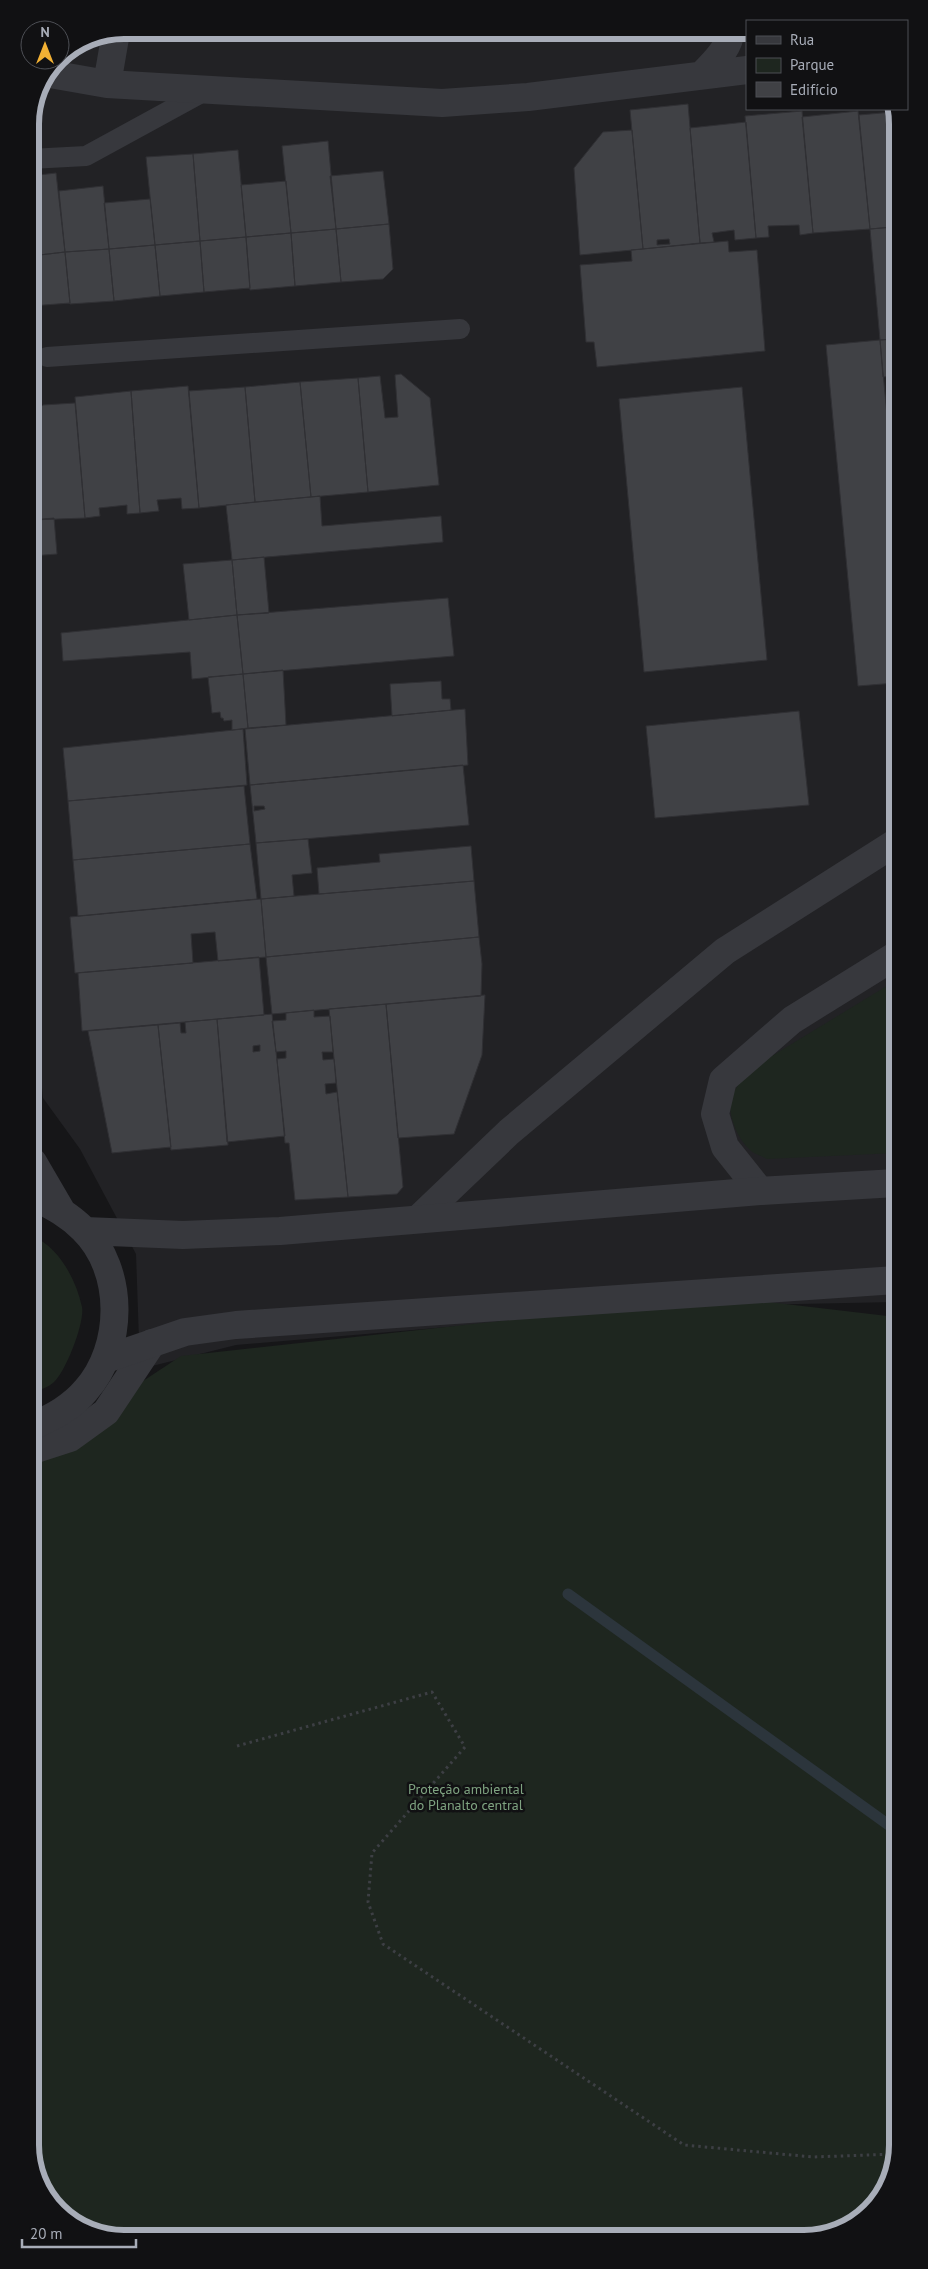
<svg xmlns="http://www.w3.org/2000/svg" width="928" height="2269" viewBox="0 0 928 2269" font-family="'PT Sans',sans-serif">
  <style>
    .built { fill: #222225 }
    .green { fill: #1e261f }
    .lines { fill: none; stroke-linecap: round; stroke-linejoin: round }
    .stream { stroke: #2c353c; stroke-width: 11 }
    .building { fill: #404145; stroke: #303034; fill-rule: evenodd }
    .path { stroke: #3d3f44; stroke-width: 3; stroke-dasharray: 2.5 4; stroke-linecap: butt }
    .service { stroke: #37383d; stroke-width: 20 }
    .pedestrian { stroke: #37383d; stroke-width: 28 }
    .minor { stroke: #37383d; stroke-width: 28 }
    .tertiary { stroke: #37383d; stroke-width: 28 }
    .labels { text-anchor: middle; dominant-baseline: central; stroke-width: 5; stroke-linejoin: round; paint-order: stroke }
    .park-label { font-size: 14px; fill: #7fa381; stroke: #111113 }
    .rim { fill: none; stroke: #a8adb8; stroke-width: 6 }
  </style>
  <rect width="100%" height="100%" fill="#161618"/>
  <!-- built -->
  <path class="built" d="M124,30H747V109H893L896,1302L697,1306L236,1345L140,1369L136,1254L80,1149L43,1098L32,986L30,118L56,60H60V56L88,37Z"/>
  <!-- green -->
  <path class="green" d="M895,981L896,1153L767,1159C762,1156 754,1154 750,1150C738,1139 730,1120 730,1104C731,1092 742,1080 749,1070Z
    M33,1236C59,1248 76,1279 82,1307C85,1322 66,1371 54,1382C49,1387 39,1390 33,1393Z
    M759,1301L896,1317L898,2145L879,2202L834,2234L117,2239L66,2219L35,2175L33,1449H40L181,1356L510,1320Z"/>
  <g class="lines">
    <!-- stream -->
    <path class="stream" d="M568,1594L897,1831"/>
  </g>
  <!-- building -->
  <path class="building" d="M688,104L700,243L643,249L630,110ZM669,239L670,244L657,245V240Z
    M802,111L813,233L800,235L799,225L768,226L769,237L756,238L745,116Z
    M858,111L870,229L813,233L802,117Z
    M893,112V227L870,229L859,115Z
    M746,122L756,238L735,240L734,230L712,233L714,242L700,243L690,128Z
    M632,130L643,249L580,255L574,168L603,132Z
    M328,141L336,229L291,233L282,146Z
    M238,150L246,237L200,241L193,154Z
    M193,154L200,241L155,245L146,157Z
    M383,171L389,224L336,229L330,176Z
    M56,173L65,252L31,256L30,176Z
    M286,181L291,233L246,237L241,185Z
    M103,186L109,249L65,252L59,191Z
    M150,199L155,245L109,249L104,203Z
    M389,224L393,269L383,279L341,282L336,229Z
    M893,227L894,339L880,340L870,229Z
    M336,229L341,282L295,286L291,233Z
    M291,233L295,286L250,290L246,237Z
    M246,237L250,288L204,292L200,241Z
    M200,241L204,292L160,296L155,245Z
    M728,241L729,252L757,250L765,351L597,367L594,342H586L580,265L632,261L631,250Z
    M155,245L160,296L114,301L109,249Z
    M109,249L114,301L70,304L65,252Z
    M65,252L70,303L31,306V256Z
    M894,339V390L893,376L883,377L880,340Z
    M880,340L894,491L895,683L858,686L826,345Z
    M401,374L430,398L439,485L368,492L358,378L380,376L385,418L398,417L395,375Z
    M358,378L368,492L311,497L300,382Z
    M300,382L311,497L255,502L245,387Z
    M188,386L199,508L182,509L181,498L157,500L159,511L140,513L131,391Z
    M245,387L255,502L199,508L189,391Z
    M742,387L767,660L644,672L619,399Z
    M131,391L140,513L127,514V505L99,508L100,516L85,518L75,397Z
    M75,403L85,518L31,520V418L43,405Z
    M894,426V454L891,455L888,427Z
    M320,496L322,526L441,516L443,542L232,560L226,505Z
    M54,518L57,554L31,556V520Z
    M264,557L269,613L237,615L232,560Z
    M232,560L237,615L189,620L183,564Z
    M448,598L454,656L243,674L237,615Z
    M237,615L243,674L192,679L190,652L63,661L61,633Z
    M283,670L286,725L248,728L243,674Z
    M243,674L248,728L232,730V720L224,721L223,718H221L220,712L212,713L208,677Z
    M441,681L442,699H450L451,710L392,716L390,684Z
    M465,709L468,765L250,785L245,729Z
    M799,711L809,805L655,818L646,726Z
    M243,729L247,785L68,801L63,748Z
    M463,765L469,825L256,843L250,785ZM254,806H264L265,809L254,811Z
    M244,786L250,844L73,860L68,801Z
    M308,839L312,873L292,875L294,896L261,899L256,843Z
    M250,844L257,899L78,916L73,860Z
    M471,846L474,881L319,894L317,868L380,862L379,854Z
    M474,881L479,937L266,957L261,899Z
    M261,899L266,957L218,961L215,932L191,934L193,963L75,973L70,917Z
    M479,937L482,964L481,996L272,1014L266,957Z
    M259,957L264,1015L82,1031L78,973Z
    M485,995L482,1055L454,1134L398,1138L386,1004Z
    M386,1004L403,1187L397,1194L348,1197L329,1009Z
    M314,1010V1017L330,1016L333,1052H322L323,1060L334,1059L336,1083L325,1084L326,1094L337,1092L348,1197L295,1200L289,1143H285L277,1059L286,1058V1051L276,1052L272,1021L286,1020V1013Z
    M272,1014L285,1136L227,1142L217,1019ZM260,1045V1051L253,1052V1046Z
    M217,1019L228,1145L171,1150L158,1025L180,1023L181,1033H186L185,1022Z
    M158,1025L171,1147L112,1153L88,1031Z"/>
  <g class="lines">
    <!-- path -->
    <path class="path" d="M237,1746L432,1692L465,1747L372,1853L368,1902L383,1944L684,2145L813,2157L895,2154"/>
    <!-- service -->
    <path class="service" d="M30,159L86,156L205,91
      M47,357L460,329"/>
    <!-- pedestrian -->
    <path class="pedestrian" d="M33,1450L70,1438L106,1412L152,1343"/>
    <!-- minor -->
    <path class="minor" d="M760,1191L725,1147L715,1114L723,1080L792,1020L895,956
      M418,1219L509,1132L725,951L895,843"/>
    <!-- tertiary -->
    <path class="tertiary" d="M50,74L107,84L442,103L528,97L747,70
      M703,74C715,61 729,49 731,30
      M107,84L116,32
      M33,1162L61,1210
      M33,1196C52,1206 68,1214 83,1229C125,1270 124,1347 86,1390C72,1407 53,1417 33,1426
      M85,1231L183,1235L280,1231L760,1191L896,1183
      M106,1359L185,1332L236,1325L896,1280"/>
  </g>
  <g class="labels">
    <!-- park labels -->
    <g class="park-label">
      <text x="466" y="1789">Proteção ambiental<tspan x="466" dy="16">do Planalto central</tspan></text>
    </g>
  </g>
  <!-- crop -->
  <path d="M0 0H928V2269H0ZM124 39H804A85 85 0 0 1 889 124V2145A85 85 0 0 1 804 2230H124A85 85 0 0 1 39 2145V124A85 85 0 0 1 124 39Z" fill="#111113" fill-rule="evenodd"/>
  <path class="rim" d="M124 39H804A85 85 0 0 1 889 124V2145A85 85 0 0 1 804 2230H124A85 85 0 0 1 39 2145V124A85 85 0 0 1 124 39Z"/>
  <!-- legend -->
  <rect x="746" y="20" width="162" height="90" fill="#111113" stroke="#4d4f55"/>
  <rect x="756" y="36" width="25" height="8" fill="#37383d" stroke="#4d4f55"/>
  <text x="790" y="45" font-size="15" fill="#a8adb8">Rua</text>
  <rect x="756" y="58" width="25" height="15" fill="#1e261f" stroke="#4d4f55"/>
  <text x="790" y="70" font-size="15" fill="#a8adb8">Parque</text>
  <rect x="756" y="82" width="25" height="15" fill="#404145" stroke="#4d4f55"/>
  <text x="790" y="95" font-size="15" fill="#a8adb8">Edifício</text>
  <!-- north arrow -->
  <g transform="translate(45 45)"><circle r="24" fill="#111113" stroke="#4d4f55"/>
  <path d="M0-4L9 19L0 12L-9 19Z" fill="#f2b134"/>
  <text y="-8" font-size="14" font-weight="bold" text-anchor="middle" fill="#a8adb8">N</text>
  </g>
  <!-- scale -->
  <path d="M22 2239v8h114v-8" fill="none" stroke="#a8adb8" stroke-width="2.5"/>
  <text x="30" y="2239" font-size="15" fill="#a8adb8" stroke="#111113" stroke-width="4" paint-order="stroke">20 m</text>
</svg>
